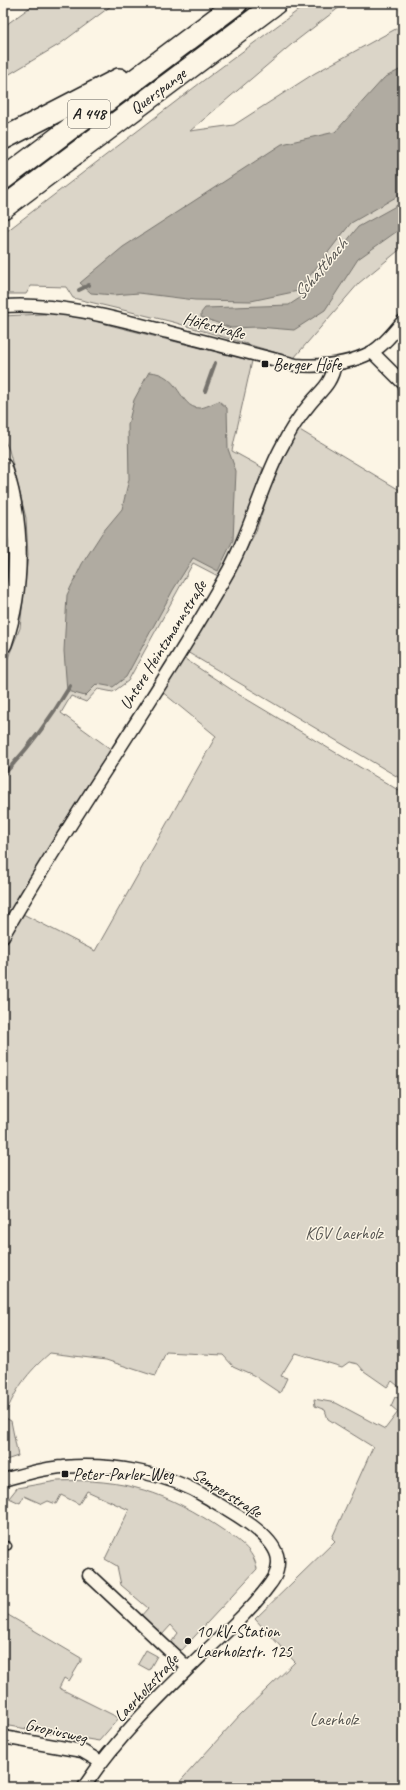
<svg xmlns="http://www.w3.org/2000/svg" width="406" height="1790" viewBox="0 0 406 1790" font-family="Caveat,sans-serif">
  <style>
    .green { fill: #dbd5c8; stroke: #7c7872 }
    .water { fill: #b0aba1; stroke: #75726c }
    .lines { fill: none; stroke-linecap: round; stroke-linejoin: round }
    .stream { stroke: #75726c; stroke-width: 4 }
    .lane-casing { stroke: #1c1c1c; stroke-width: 9 }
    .street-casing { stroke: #1c1c1c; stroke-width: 15 }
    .secondary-casing { stroke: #1c1c1c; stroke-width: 20 }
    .highway-casing { stroke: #1c1c1c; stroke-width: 24 }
    .lane { stroke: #fcf5e5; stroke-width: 6 }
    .street { stroke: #fcf5e5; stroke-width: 12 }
    .secondary { stroke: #fcf5e5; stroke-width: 17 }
    .highway { stroke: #fcf5e5; stroke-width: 21 }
    .poi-dot { fill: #1c1c1c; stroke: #fcf5e5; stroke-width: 1.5 }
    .labels { text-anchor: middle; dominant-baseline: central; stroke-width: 3; stroke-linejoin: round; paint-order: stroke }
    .shield { fill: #fcf5e5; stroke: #5f5d58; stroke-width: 1 }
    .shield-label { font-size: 16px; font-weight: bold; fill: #1c1c1c }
    .street-label { font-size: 17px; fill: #1c1c1c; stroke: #fcf5e5 }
    .poi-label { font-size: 17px; fill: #1c1c1c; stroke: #fcf5e5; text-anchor: start }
    .park-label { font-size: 17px; fill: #555450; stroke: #fcf5e5 }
    .water-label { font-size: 18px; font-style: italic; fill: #575551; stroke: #fcf5e5 }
  </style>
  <rect width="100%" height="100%" fill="#fcf5e5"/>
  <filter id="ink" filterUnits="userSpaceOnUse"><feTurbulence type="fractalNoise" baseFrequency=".025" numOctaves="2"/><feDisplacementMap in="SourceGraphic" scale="8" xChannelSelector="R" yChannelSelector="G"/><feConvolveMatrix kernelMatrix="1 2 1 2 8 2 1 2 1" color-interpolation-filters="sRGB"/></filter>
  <g filter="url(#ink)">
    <!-- green -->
    <path class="green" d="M36,3H115L60,44L3,78V27Z
      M308,3H345L292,44L190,131L234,125L315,73L403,25V247L359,283L294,358L173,322L73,298L66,287L31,286L26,294H3V234L204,80Z
      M62,313L252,361L232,451L263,468L239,541L218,576L193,563L128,681L113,692L98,689L86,702L71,696L61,713L112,750L3,926V670L20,628L28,555L26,518L9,450L3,437V316Z
      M298,429L403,492V780L187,652L234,573L256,531L276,470Z
      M3,485L12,554L3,628L6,568L3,531Z
      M182,657L238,694L403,793V1390L392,1381L387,1387L364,1371L358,1364L349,1362L342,1367L295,1353L281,1376L287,1378L280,1393L253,1375L233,1366L223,1355L166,1352L155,1376L106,1360L50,1353C26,1374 17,1387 4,1417L11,1421L18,1456L3,1461V949L23,914L95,951L216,736L161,691Z
      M395,1397L403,1399V1787H175L240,1715L295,1662L255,1619L335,1541L332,1538L373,1447L328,1419L325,1410L315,1406L314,1399L336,1403L385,1429L398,1412L391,1406Z
      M57,1481C124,1478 167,1492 223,1530C238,1540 254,1550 257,1569L182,1650H177L170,1644L178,1633L171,1625L161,1636L140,1617L148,1608L121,1585L117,1566L105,1559L129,1510L87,1491L79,1504L61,1495L56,1504L48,1501L42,1504L24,1496L20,1503L9,1498L17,1488Z
      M3,1612L81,1658V1661L69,1681L64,1678L59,1688L119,1718L99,1741L3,1725Z
      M146,1650L157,1656L149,1670L138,1664Z"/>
    <!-- water -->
    <path class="water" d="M403,68V193L351,223L298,291L251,301L195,300L139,293L113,295L91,293L80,283L123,247L282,144L335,132L384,78Z
      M403,202V227L358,259L325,310L294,330L258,327L231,328L201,317V313L205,308L289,305L303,296L358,227Z
      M149,372C180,373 179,408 199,408C205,408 213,403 219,401L227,408L228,449L236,471L233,540L218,571L193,558L173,590L126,677L113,687L97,684L85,696L67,691L64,651L67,595L82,564L102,533L122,509L129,479L128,425L134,400Z"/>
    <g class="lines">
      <!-- stream -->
      <path class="stream" d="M79,290L89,285
        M205,391L215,363
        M3,775C29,748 51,718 70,686"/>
      <defs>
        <path id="lane" d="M3,4L4,3
          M3,1544L8,1546"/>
        <path id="street" d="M3,306C59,302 115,318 168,332C211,343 253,354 296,365C321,367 349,364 372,352C384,345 394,332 403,321
          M372,352L403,383
          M3,936C74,811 159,695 229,570C250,532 260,489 280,450C288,434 297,419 309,405C321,390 331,385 335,364
          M3,1480C22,1475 43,1468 63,1467C111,1463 166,1472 208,1498C228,1510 270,1532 277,1555C280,1565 276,1577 270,1584C252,1609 227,1631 204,1653C162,1694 117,1737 84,1787
          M89,1575L188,1668
          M3,1737L82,1751L101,1762"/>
        <path id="secondary" d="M3,467C22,524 22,587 3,644"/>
        <path id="highway" d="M3,139L119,79
          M3,179L237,3
          M3,208L276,3"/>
      </defs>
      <!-- lane casing -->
      <use href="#lane" class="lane-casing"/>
      <!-- street casing -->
      <use href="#street" class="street-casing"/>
      <!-- secondary casing -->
      <use href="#secondary" class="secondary-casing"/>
      <!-- highway casing -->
      <use href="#highway" class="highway-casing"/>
      <!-- lane -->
      <use href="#lane" class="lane"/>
      <!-- street -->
      <use href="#street" class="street"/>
      <!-- secondary -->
      <use href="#secondary" class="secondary"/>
      <!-- highway -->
      <use href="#highway" class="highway"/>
    </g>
  </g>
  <!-- markers -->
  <g class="poi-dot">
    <rect x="261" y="360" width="8" height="8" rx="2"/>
    <rect x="61" y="1470" width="8" height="8" rx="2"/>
    <circle cx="188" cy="1641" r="4"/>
  </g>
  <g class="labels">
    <!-- shield labels -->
    <rect class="shield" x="68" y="100" width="42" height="28" rx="3"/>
    <g class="shield-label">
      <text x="89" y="114">A 448</text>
    </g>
    <!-- street labels -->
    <g class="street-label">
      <text transform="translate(158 91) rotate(-37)">Querspange</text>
      <text transform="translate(214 326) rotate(15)">Höfestraße</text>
      <text transform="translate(163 645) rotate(-58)">Untere Heintzmannstraße</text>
      <text transform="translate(227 1493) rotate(32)">Semperstraße</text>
      <text transform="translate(146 1688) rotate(-47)">Laerholzstraße</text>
      <text transform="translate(56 1731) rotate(13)">Gropiusweg</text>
    </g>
    <!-- poi labels -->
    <g class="poi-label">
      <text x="273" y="364">Berger Höfe</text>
      <text x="73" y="1474">Peter-Parler-Weg</text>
      <text x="196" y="1631">10 kV-Station<tspan x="196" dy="20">Laerholzstr. 125</tspan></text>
    </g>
    <!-- park labels -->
    <g class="park-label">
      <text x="344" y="1233">KGV Laerholz</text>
      <text x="334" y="1719">Laerholz</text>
    </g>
    <!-- water labels -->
    <g class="water-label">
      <text transform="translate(320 269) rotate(-50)">Schattbach</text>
    </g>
  </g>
  <!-- margin -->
  <rect width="406" height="1790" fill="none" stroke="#fcf5e5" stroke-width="16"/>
  <rect x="8" y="8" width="390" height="1774" fill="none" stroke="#1c1c1c" stroke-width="1.5" filter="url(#ink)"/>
</svg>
